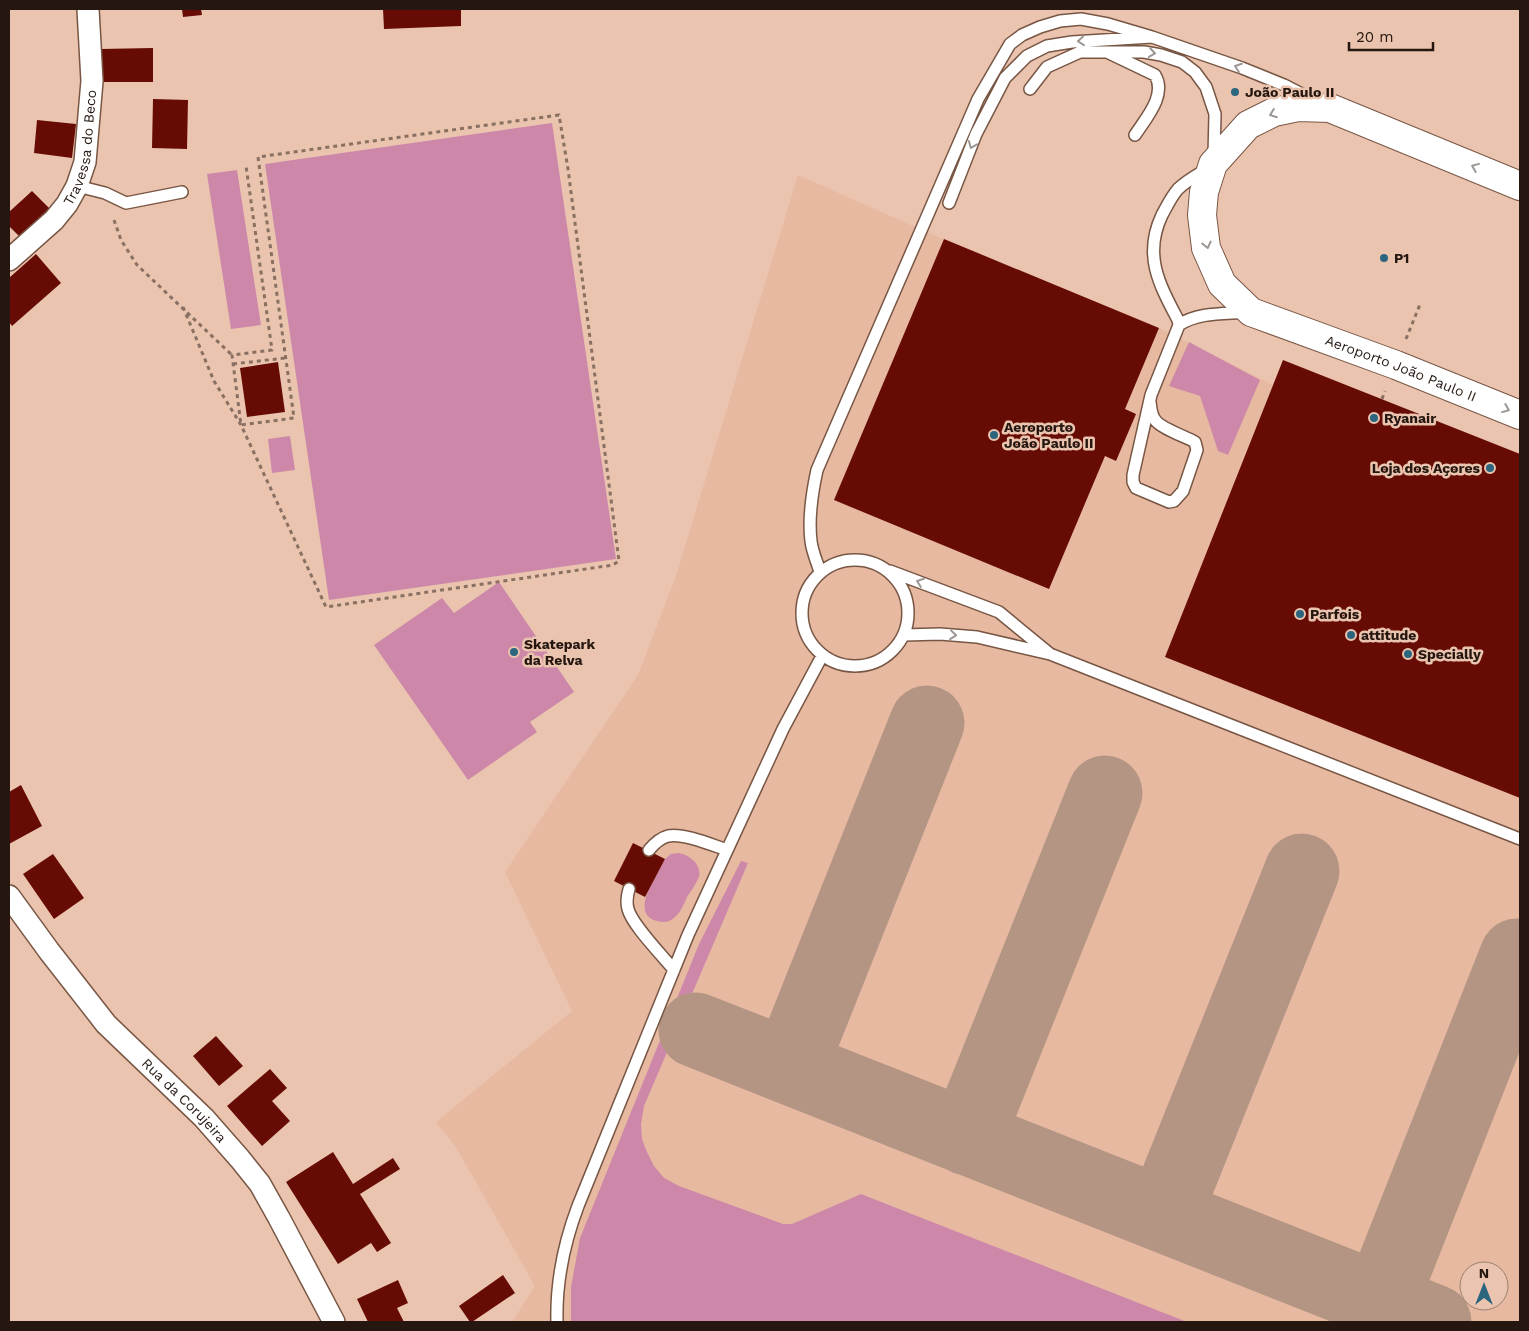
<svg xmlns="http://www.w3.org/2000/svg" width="1529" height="1331" viewBox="0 0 1529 1331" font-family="'Work Sans',sans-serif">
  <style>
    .built { fill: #e7b9a1; fill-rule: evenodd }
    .green { fill: #cd88a9 }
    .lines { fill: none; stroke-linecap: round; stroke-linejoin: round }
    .taxiway { stroke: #b49584; stroke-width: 75 }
    .building { fill: #670c05 }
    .lane-casing { stroke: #785644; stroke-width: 14 }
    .street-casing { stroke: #785644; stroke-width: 24 }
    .secondary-casing { stroke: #785644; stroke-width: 30 }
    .path { stroke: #8a7062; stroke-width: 3; stroke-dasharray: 4 4; stroke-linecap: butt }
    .lane { stroke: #fff; stroke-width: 11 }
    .street { stroke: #fff; stroke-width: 21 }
    .secondary { stroke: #fff; stroke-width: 28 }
    .oneway { stroke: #9d9793 }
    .poi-dot { fill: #2b657e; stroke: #eac4af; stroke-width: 2 }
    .labels { text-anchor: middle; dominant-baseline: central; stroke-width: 5; stroke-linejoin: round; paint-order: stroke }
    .poi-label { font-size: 14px; font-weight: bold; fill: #251710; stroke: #eac4af; text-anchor: start }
    .street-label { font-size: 14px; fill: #251710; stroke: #eac4af }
  </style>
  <rect width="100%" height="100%" fill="#eac4af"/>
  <!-- built -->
  <path class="built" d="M798,175L922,230L1159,328L1273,385L1283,360L1520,454V1322H512L535,1286L456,1147L436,1122L572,1011L505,872L638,675L676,576ZM1469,1271H1499V1301H1469Z"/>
  <!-- green -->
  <path class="green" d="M552,123L616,559L329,600L265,164Z
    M237,170L261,325L231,329L207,174Z
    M1189,342L1260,380L1228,455L1218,451L1200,396L1169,386Z
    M290,436L295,470L272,473L268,439Z
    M499,582L574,692L530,722L537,732L468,780L374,645L442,598L454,613Z
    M679,853C689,855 702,864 699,877C696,884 691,891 687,897C684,904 681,912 675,917C670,922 664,923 657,921C628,914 658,874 665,859L671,854Z
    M741,861L748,863L644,1106L641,1124L642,1139L647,1152L654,1166L664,1178L679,1186L783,1224H792L861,1194L1187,1322H571V1287L580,1238L699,944Z"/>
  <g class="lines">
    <!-- taxiway -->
    <path class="taxiway" d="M696,1030L1434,1322
      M790,1067L927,723
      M967,1138L1105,793
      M1164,1215L1302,871
      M1381,1301L1517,956"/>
  </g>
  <!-- building -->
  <path class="building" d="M182,9H201L202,15L183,17Z
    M383,9H461V26L384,29Z
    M153,48V82H101V49Z
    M153,99L188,100L187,149L152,148Z
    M37,120L76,124L72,158L34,153Z
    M32,191L52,211L22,239L9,226V212Z
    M944,239L1159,328L1125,409L1136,414L1116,461L1105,456L1049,589L834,500Z
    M36,254L61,283L12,326L9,322V278Z
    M1283,360L1520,454V798L1165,657Z
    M278,362L285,412L247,417L240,368Z
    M21,785L42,826L9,844V792Z
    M633,843L665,859L645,897L614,881Z
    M53,854L84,898L54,919L23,874Z
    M216,1036L243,1066L219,1086L193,1056Z
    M270,1069L287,1088L272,1101L290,1121L262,1146L227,1106Z
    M333,1152L353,1184L393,1158L400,1169L360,1194L391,1243L377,1252L371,1243L338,1264L286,1182Z
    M503,1275L515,1293L472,1322H470L459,1306Z
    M398,1280L408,1303L397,1308L404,1322H368L357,1299Z"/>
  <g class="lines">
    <defs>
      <path id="lane" d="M1109,53L1155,75C1167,95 1146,118 1135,135
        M1030,89L1047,67L1080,52H1144L1161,55L1182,62L1195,72L1206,87L1215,114L1214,156
        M77,186L105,193L126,203L182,192
        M949,203L976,134L1005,78L1027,56L1047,46L1072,42L1152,37L1242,68L1284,85L1313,100
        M1179,325C1198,312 1225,314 1247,312
        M1150,402C1151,408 1151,416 1156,421C1161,428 1186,437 1195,442L1197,450L1183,491L1174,501L1169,502L1136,488L1133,482V475L1151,395L1179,325L1178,320C1159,284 1143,255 1162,215C1167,206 1171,197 1178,189C1186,181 1197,175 1207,169
        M802 613a53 53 0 1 1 106 0a53 53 0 1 1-106 0Z
        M890,571L999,612L1050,654L977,637L940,634L904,635
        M820,572C817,562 812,551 811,541C808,517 812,493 817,470L978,99L1010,44L1022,35L1040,27L1060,21L1081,19L1108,24L1152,37
        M1050,654L1520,839
        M649,850C654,844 660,838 668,836C684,833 712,845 727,850
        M629,889C627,896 626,902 628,909C632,925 662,955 674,970
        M557,1322C556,1283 564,1243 578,1206L688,935L783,729L822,656"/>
      <g id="street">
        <path id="s1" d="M9,260L54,220L67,204L77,186L85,162L92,81L88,9"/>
        <path id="s2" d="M9,896L49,951L106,1024L204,1118L240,1159L260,1184L279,1218L334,1322"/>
      </g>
      <g id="secondary">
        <path id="s3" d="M1520,186L1330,108L1298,107L1274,112L1248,125L1213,164L1204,192L1202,215L1206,248L1222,284L1251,312L1396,365L1520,415"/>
      </g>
    </defs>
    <!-- lane casing -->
    <use href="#lane" class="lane-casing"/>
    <!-- street casing -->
    <use href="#street" class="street-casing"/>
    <!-- secondary casing -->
    <use href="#secondary" class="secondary-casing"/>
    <!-- path -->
    <path class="path" d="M114,220L121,240L137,265L232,355
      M183,307L214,381L241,425L326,607L613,565L619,561L568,169L559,115L258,157L294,418L241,425L232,355L272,350L246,166
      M1406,339L1421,302
      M233,364L285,358
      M1382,399L1385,391"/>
    <!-- lane -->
    <use href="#lane" class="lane"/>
    <!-- street -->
    <use href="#street" class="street"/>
    <!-- secondary -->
    <use href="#secondary" class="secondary"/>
  </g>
  <!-- one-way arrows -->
  <defs><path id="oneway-chevron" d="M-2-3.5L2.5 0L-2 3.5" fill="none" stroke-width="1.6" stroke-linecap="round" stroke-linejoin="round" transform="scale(1.25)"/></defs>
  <g class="oneway">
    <use href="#oneway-chevron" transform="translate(1081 41) rotate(175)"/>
    <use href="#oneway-chevron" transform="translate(1152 53) rotate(9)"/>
    <use href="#oneway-chevron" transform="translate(1238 67) rotate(-160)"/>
    <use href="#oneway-chevron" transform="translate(1273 114) rotate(160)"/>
    <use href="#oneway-chevron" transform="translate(972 145) rotate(112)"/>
    <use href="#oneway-chevron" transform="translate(1475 167) rotate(-158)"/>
    <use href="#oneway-chevron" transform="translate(1207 245) rotate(77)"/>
    <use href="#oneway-chevron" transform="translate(1506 409) rotate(22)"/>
    <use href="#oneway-chevron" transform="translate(920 582) rotate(-160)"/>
    <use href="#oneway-chevron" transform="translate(953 635) rotate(6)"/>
  </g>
  <!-- markers -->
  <g class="poi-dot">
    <circle cx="1235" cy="92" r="5"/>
    <circle cx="1384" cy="258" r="5"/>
    <circle cx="1374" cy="418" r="5"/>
    <circle cx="994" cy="435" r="5"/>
    <circle cx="1490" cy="468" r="5"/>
    <circle cx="1300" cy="614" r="5"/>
    <circle cx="1351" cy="635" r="5"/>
    <circle cx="514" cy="652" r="5"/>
    <circle cx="1408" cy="654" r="5"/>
  </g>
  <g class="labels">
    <!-- poi labels -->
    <g class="poi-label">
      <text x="1245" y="92">João Paulo II</text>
      <text x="1394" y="258">P1</text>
      <text x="1384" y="418">Ryanair</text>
      <text x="1004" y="427">Aeroporto<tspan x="1004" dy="16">João Paulo II</tspan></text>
      <text x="1480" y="468" text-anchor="end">Loja dos Açores</text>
      <text x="1310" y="614">Parfois</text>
      <text x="1361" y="635">attitude</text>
      <text x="524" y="644">Skatepark<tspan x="524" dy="16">da Relva</tspan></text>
      <text x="1418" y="654">Specially</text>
    </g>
    <!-- street labels -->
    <g class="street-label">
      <text stroke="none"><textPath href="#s1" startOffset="140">Travessa do Beco</textPath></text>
      <text stroke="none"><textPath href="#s3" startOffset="669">Aeroporto João Paulo II</textPath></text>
      <text stroke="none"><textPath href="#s2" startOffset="270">Rua da Corujeira</textPath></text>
    </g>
  </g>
  <!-- border -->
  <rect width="1529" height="1331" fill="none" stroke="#251710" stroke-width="20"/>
  <!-- north arrow -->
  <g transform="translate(1484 1286)"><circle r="24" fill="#eac4af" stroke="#9b7f6f"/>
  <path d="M0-4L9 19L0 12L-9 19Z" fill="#2b657e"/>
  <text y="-8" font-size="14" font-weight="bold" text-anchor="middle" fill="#251710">N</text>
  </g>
  <!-- scale -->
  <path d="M1349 42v8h84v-8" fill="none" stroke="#251710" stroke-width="2.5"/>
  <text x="1356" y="42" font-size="15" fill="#251710" stroke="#eac4af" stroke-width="4" paint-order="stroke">20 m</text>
</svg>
